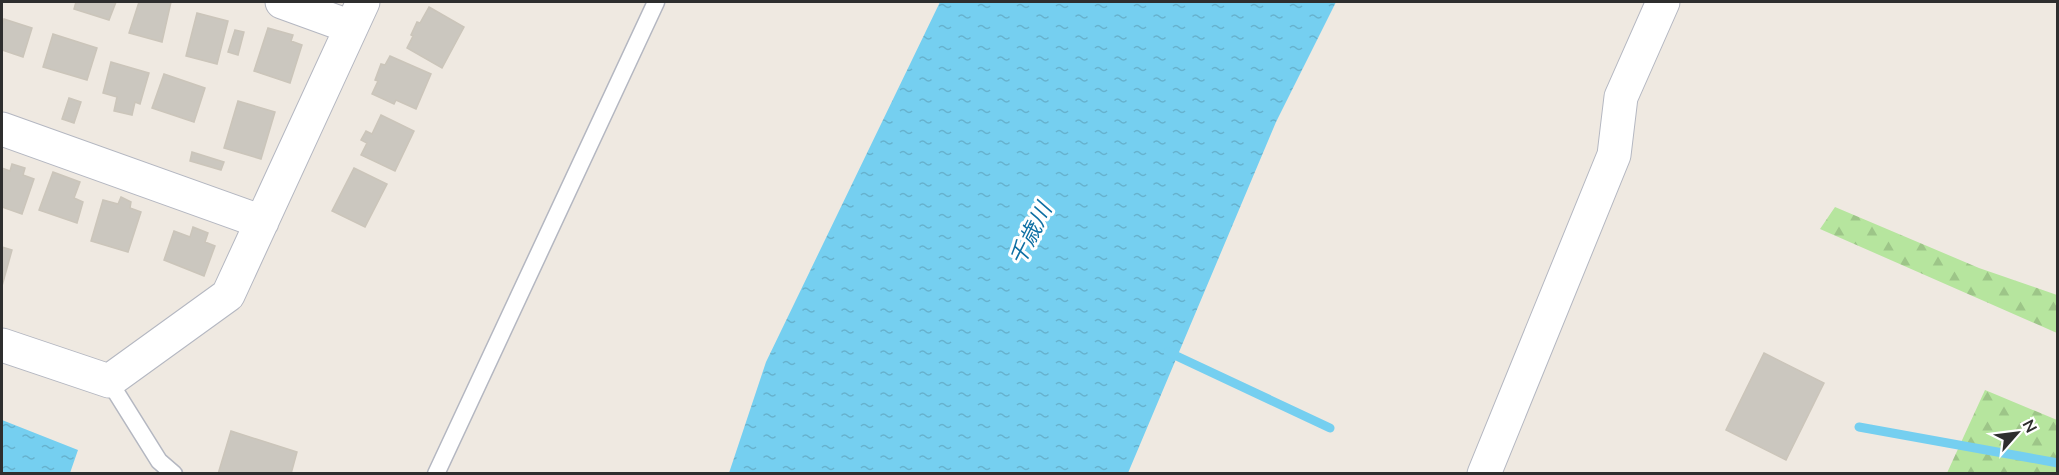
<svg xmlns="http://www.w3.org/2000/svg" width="2059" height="475" viewBox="0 0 2059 475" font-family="Mulish,'Noto Sans JP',sans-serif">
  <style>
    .forest { fill: url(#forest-firs) }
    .water { fill: url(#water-ripples) }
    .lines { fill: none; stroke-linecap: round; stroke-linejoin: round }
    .stream { stroke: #75cff0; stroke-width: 9 }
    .building { fill: #cbc7bf; stroke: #cbc5ba; stroke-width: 1.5 }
    .service-casing { stroke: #b4b7c1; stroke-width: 19 }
    .minor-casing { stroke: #b4b7c1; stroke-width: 35 }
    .service { stroke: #fff; stroke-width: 16 }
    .minor { stroke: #fff; stroke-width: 33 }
    .labels { text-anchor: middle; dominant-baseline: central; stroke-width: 6; stroke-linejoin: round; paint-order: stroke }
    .water-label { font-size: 22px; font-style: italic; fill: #0d6fa3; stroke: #fff }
  </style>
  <defs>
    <pattern id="forest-firs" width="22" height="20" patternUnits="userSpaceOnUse" patternTransform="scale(1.5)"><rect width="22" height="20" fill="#b6e59e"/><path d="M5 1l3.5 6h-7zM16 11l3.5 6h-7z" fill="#9dc588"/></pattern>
    <pattern id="water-ripples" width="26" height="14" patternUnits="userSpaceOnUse" patternTransform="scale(1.5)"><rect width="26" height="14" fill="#75cff0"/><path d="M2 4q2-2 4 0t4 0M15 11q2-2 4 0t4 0" fill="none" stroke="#66b2ce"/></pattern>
  </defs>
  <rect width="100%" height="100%" fill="#efe9e1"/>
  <!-- forest -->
  <path class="forest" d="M1835,207L1979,268L2057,295V333L1820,229Z
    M1985,390L2057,420V473H1947Z"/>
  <!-- water -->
  <path class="water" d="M940,2H1336L1276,122L1128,473H729L766,362Z
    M2,420L78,450L70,473H2Z"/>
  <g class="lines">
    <!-- stream -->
    <path class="stream" d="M1168,352L1330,428
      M1859,427L2058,463"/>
  </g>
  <!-- building -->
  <path class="building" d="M76,2H116L109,20L74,9Z
    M139,2H171L162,42L129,33Z
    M429,7L464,27L442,68L407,48L413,36L411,35L417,22L420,23Z
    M197,13L228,21L217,64L186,56Z
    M4,19L32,28L23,57L2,50V26Z
    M268,28L293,35L291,41L302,45L290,83L254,71Z
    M235,30L244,32L238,55L228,52Z
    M53,34L97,48L87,80L43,67Z
    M390,56L431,74L416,109L396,100L394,104L372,94L378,81L375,80L381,64L385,65Z
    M111,62L149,73L140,104L135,102L132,115L114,111L117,97L103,93Z
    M164,74L205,88L194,122L152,108Z
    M69,98L81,102L74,123L62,119Z
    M238,101L275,112L261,159L224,148Z
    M381,115L414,131L395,171L361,155L367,143L361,140L366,131L372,134Z
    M192,152L224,162L221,170L190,161Z
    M12,164L25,168L23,175L34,179L22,214L2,207V168L10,171Z
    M354,168L387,184L365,227L332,211Z
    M53,172L80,182L74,198L83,202L77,223L39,210Z
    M121,197L131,202L130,208L141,212L128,252L91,241L103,200L118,204Z
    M193,227L208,233L205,242L215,246L204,276L164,260L174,231L190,237Z
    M2,247L12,250L2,286Z
    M1764,353L1824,383L1786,460L1726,430Z
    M231,431L297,452L291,474H218Z"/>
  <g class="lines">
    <defs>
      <path id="service" d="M109,381L159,461L174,474
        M436,474L656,2"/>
      <path id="minor" d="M282,2L351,27
        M2,129L262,222
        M2,345L109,381L228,295L363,2
        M1484,474L1614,155L1621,97L1663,2"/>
    </defs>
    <!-- service casing -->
    <use href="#service" class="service-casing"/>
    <!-- minor casing -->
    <use href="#minor" class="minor-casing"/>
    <!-- service -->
    <use href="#service" class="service"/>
    <!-- minor -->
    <use href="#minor" class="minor"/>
  </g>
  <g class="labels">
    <!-- water labels -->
    <g class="water-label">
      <text transform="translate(1030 234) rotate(-63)">千歳川</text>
    </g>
  </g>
  <!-- border -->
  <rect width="2059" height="475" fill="none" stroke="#2e2e2e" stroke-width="6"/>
  <!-- north arrow -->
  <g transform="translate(2017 433) rotate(62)" stroke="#ffffff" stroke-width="4.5" paint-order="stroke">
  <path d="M0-4.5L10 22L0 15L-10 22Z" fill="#2e2e2e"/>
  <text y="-9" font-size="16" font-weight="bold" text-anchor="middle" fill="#2e2e2e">N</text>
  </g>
</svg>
